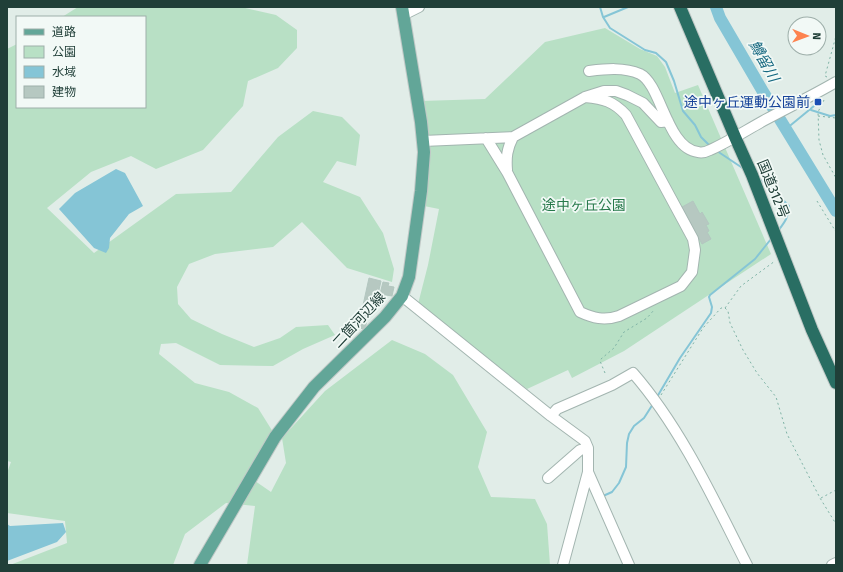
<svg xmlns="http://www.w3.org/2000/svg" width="843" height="572" viewBox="0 0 843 572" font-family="'Fira Sans','Noto Sans JP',sans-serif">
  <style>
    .green { fill: #b8e0c5 }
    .water { fill: #85c5d6 }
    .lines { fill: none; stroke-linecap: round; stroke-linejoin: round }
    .stream { stroke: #85c5d6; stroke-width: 2 }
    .river { stroke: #85c5d6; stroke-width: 12 }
    .building { fill: #b6c8c1; stroke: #b3c7c0 }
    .minor-casing { stroke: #a3b5b0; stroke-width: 12 }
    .major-casing { stroke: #c1c9c7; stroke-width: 14 }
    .highway-casing { stroke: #c1c9c7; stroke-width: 14 }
    .path { stroke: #7fb3a6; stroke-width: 1; stroke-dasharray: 2 3; stroke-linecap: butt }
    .minor { stroke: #fff; stroke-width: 10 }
    .major { stroke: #62a698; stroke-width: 12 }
    .highway { stroke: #296e63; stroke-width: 12 }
    .transit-dot { fill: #1a4fb4; stroke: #f2f9f6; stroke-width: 1.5 }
    .labels { text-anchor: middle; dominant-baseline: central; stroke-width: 3.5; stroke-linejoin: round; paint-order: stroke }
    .transit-label { font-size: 14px; fill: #164399; stroke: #f2f9f6; text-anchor: end }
    .street-label { font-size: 14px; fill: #203f38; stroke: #f2f9f6 }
    .park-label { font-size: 14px; fill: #27794b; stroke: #f2f9f6 }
    .water-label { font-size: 15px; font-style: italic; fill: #156880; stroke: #f2f9f6 }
  </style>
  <rect width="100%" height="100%" fill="#e1ede8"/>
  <!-- green -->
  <path class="green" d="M78,7H241L276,15L297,30V48L278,68L248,81L243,106L203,150L156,169L131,156L91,172L47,208L94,253L176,194L231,192L278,137L313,111L342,117L360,135L356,166L337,161L323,182L360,197L383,233L394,269L392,282L347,268L302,222L273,247L215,254L189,264L177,287L178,304L191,319L222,334L254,347L280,338L296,327L328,325L335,335L303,349L273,366L220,365L176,343L161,344L159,354L195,383L229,392L258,408L273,432L248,476L271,492L286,463L282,438L325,391L392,340L425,354L453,375L487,432L478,467L491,497L535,499L547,524L550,565H247L255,506L226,503L185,534L173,565H10L67,543L65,521L7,513V473L11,462L7,461V49L17,44V107H145V17H62Z
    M605,28L640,49L657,56L665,67L675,93L698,85L771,254L624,351L572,378L568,370L527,389L418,304L428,265L439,209L424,206L421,101L485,99L545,42Z"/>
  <!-- water -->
  <path class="water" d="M116,169L125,173L143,206L129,214L110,238L109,248L106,253L94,248L59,209L75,193Z
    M63,523L66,532L57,542L7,561V524L10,526Z"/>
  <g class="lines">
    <!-- stream -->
    <path class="stream" d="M600,7L603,17L610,28L645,50L656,53L666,62L674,81L683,111L695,125L701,137L710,146
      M604,17L628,7
      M811,110L830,116L836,115
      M786,129L814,106
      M717,151L744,169
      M759,179L768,185L789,206C789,217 784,223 778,231
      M657,397L680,358L711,313L712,307L709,297L710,295L755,259L771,239
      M603,496L612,492L619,483L626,467L627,443L629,434L634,426L644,418L653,404"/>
    <!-- river -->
    <path class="river" d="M716,7L720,18L762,90L836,211"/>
  </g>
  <!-- building -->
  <path class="building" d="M693,201L700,214L702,212L709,224L706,225L709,231L707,232L711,239L702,244L682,207Z
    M369,278L381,281L376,303L371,302L365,329L358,328Z
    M383,282L389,283L388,286L394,287L392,296L380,294Z"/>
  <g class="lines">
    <defs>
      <path id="minor" d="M403,15L419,7
        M589,71C606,69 624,67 640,74C661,84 667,149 698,152C701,153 706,152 710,150C728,142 745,131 763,121C787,108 812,96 836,82
        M486,138L507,172L580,312C593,318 604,321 619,316L681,286L692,272L695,250L693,239L626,115C613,101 604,99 585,97
        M423,141L513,137L585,97L604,91H616L627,95L643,103L661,122L668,121
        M507,170C506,157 507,149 513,137
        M402,296L551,416L585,441L588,448V472L563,565
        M551,416L557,409L612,385L633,373C681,428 714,500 747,565
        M588,472L629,565
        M548,478L580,450L588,448
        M832,565L836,563"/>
      <path id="major" d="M200,565L275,437L314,387L385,317L402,296L409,277L421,191L424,152L421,122L402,7"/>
      <path id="highway" d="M680,7L735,137L752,175L812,330L836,383"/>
    </defs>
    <!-- minor casing -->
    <use href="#minor" class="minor-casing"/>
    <!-- major casing -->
    <use href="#major" class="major-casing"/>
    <!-- highway casing -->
    <use href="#highway" class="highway-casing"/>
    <!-- path -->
    <path class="path" d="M827,77L825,76L836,36
      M824,100L818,112L819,140L823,155L836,178
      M818,116L836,118
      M817,201L836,232
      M725,308L728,311L730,323L743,350L757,373L776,397L787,434L820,498L836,524
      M605,373L600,361L601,359L614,348L624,332L647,318L654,310
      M661,395L703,328L721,308H725L741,286L775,261
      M821,498L836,490"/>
    <!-- minor -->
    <use href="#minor" class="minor"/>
    <!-- major -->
    <use href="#major" class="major"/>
    <!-- highway -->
    <use href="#highway" class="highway"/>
  </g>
  <!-- markers -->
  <rect class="transit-dot" x="814" y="98" width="8" height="8" rx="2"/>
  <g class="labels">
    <!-- transit labels -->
    <g class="transit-label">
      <text x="810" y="102">途中ヶ丘運動公園前</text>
    </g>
    <!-- street labels -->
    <g class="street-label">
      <text transform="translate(773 189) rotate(68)">国道312号</text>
      <text transform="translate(359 320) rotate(-47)">二箇河辺線</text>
    </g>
    <!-- park labels -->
    <g class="park-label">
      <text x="584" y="205">途中ヶ丘公園</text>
    </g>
    <!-- water labels -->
    <g class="water-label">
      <text transform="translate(764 61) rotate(61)">鱒留川</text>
    </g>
  </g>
  <!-- border -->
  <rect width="843" height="572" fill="none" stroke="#203f38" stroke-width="16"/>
  <!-- legend -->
  <rect x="16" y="16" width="130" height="92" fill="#f2f9f6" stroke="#9eafaa"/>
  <rect x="24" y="29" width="20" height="6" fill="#62a698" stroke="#9eafaa"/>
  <text x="52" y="36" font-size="12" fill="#203f38">道路</text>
  <rect x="24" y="46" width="20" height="12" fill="#b8e0c5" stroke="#9eafaa"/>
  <text x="52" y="56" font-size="12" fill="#203f38">公園</text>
  <rect x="24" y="66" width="20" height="12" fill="#85c5d6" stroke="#9eafaa"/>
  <text x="52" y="76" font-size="12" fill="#203f38">水域</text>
  <rect x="24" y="86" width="20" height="12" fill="#b6c8c1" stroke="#9eafaa"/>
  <text x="52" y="96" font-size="12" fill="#203f38">建物</text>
  <!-- north arrow -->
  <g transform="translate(807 36) rotate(91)"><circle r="19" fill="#f2f9f6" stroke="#9eafaa"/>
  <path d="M0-3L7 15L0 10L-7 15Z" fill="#fd834f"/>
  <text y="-6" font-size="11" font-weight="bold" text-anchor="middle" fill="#203f38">N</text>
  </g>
</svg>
